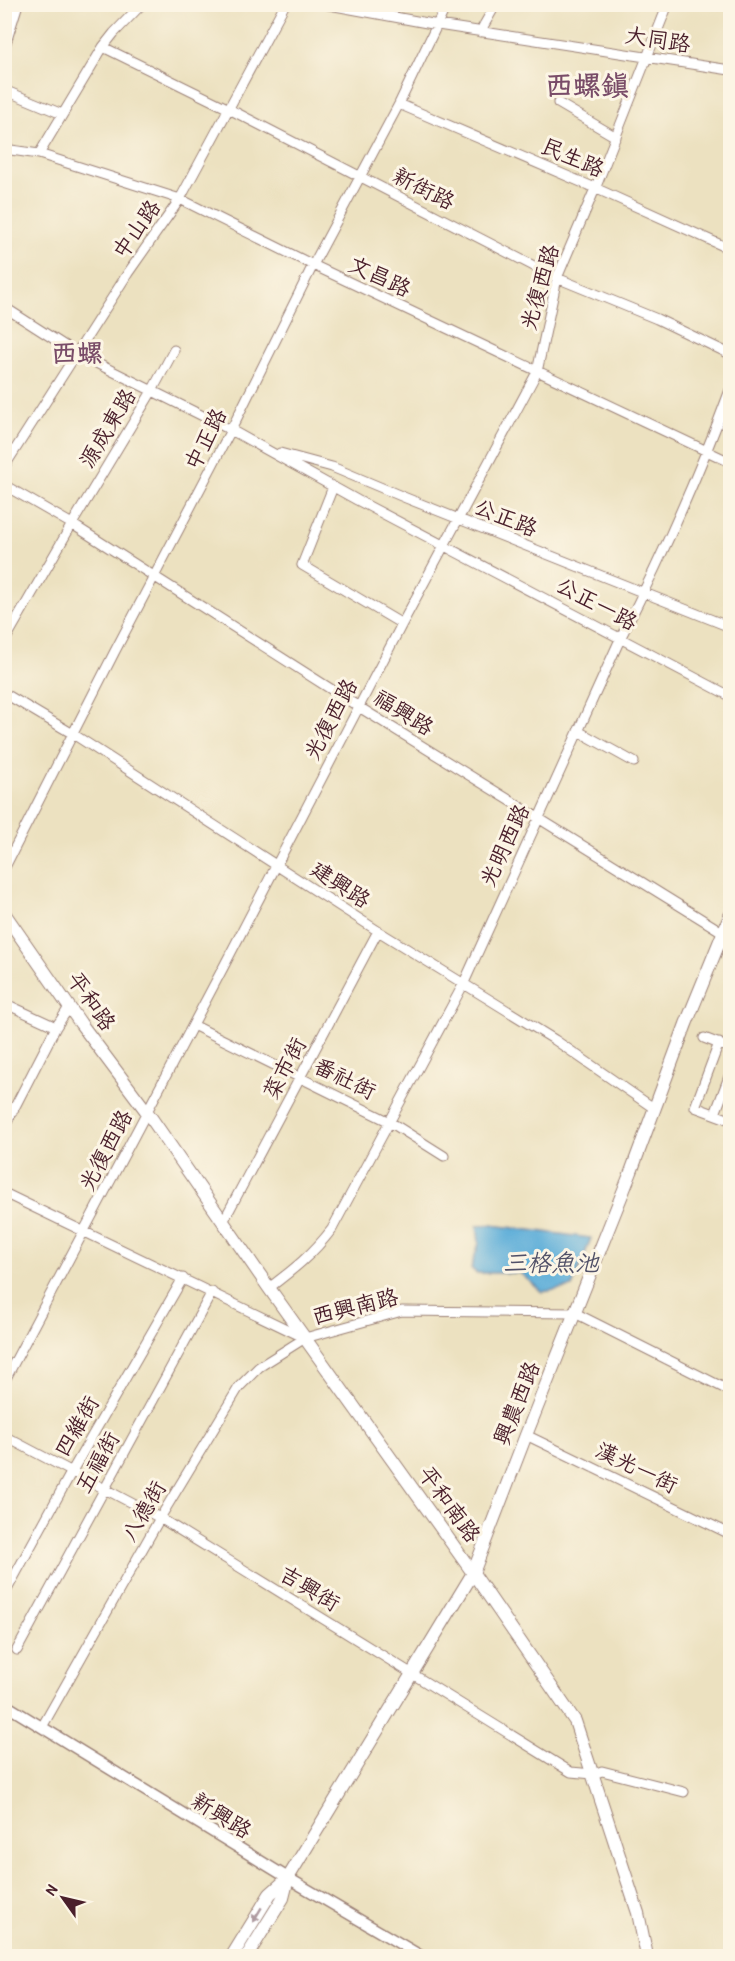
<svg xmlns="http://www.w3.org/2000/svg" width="735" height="1961" viewBox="0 0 735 1961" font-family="'Patrick Hand','LXGW WenKai TC',sans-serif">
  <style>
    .water { fill: #5fafd9; stroke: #546782; stroke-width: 1.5 }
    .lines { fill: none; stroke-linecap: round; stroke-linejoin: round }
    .minor-casing { stroke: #9b8076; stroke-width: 11 }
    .tertiary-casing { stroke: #9b8076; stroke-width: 13 }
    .secondary-casing { stroke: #9b8076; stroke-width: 14 }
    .minor { stroke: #fff; stroke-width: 9 }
    .tertiary { stroke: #fff; stroke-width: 10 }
    .secondary { stroke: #fff; stroke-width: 12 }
    .oneway { fill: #ae9aa0 }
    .labels { text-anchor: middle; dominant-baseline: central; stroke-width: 6; stroke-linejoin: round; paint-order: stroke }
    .street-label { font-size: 22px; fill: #4a1f2b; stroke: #fcf5e5 }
    .water-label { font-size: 24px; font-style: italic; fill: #515168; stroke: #fcf5e5 }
    .quarter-label { font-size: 26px; font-weight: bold; fill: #794c68; stroke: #fcf5e5 }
    .district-label { font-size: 28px; font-weight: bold; fill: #794c68; stroke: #fcf5e5 }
  </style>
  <rect width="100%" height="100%" fill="#fcf5e5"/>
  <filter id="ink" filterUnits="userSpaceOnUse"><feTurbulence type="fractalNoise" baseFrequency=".0167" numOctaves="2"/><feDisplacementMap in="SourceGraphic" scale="12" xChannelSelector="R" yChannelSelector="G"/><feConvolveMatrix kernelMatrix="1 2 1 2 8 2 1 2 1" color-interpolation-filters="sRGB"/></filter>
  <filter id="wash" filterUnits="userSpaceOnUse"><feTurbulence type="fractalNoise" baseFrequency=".008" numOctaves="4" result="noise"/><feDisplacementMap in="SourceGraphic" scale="24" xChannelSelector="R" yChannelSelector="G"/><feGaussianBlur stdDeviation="1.35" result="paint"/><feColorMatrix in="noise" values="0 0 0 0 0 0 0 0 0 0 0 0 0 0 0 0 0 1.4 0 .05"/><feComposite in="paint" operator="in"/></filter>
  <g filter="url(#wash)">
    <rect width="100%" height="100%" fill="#ece1c0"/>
    <!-- water -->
    <path class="water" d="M492,1225L591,1238L572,1287L542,1292L520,1273H476L471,1268L479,1243L477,1226Z"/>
  </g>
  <g filter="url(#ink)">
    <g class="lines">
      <defs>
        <path id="minor" d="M324,4L438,25L730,70
          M480,32L496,4
          M103,47L229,109L557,278L657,319L730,354
          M4,49L18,4
          M4,90L62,114
          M558,103L616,137
          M399,104L595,188L730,249
          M4,149L39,154L180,199L313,265L730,462
          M39,154L103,47L114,33L142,4
          M4,307L76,353L231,430L357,500L730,696
          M280,453L332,467L406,498L730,627
          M4,467L128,273L180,199L285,4
          M4,485L72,524L359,707L724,933
          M333,487L302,565L402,624
          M4,642L72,524L152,391L174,350
          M4,693L73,734L378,931L555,1040L655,1109
          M578,731L634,762
          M4,869L115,651L231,430L313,265L399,104L447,4
          M4,1003L56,1027
          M193,1025L390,1122L444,1156
          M704,1038L730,1048
          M719,1043L695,1107L730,1120
          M715,1114L730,1074
          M4,1128L56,1027L70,1006
          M4,1193L305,1338L402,1311L575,1313L730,1391
          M223,1222L378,931
          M269,1288C294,1269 313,1254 332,1229L463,985L621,637C662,557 699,474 730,390
          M4,1382L224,966L402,624L537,372L557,278L597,184L668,4
          M526,1435L730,1534
          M4,1436L160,1518L571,1772L593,1774L602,1771L684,1792
          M4,1595L72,1471L183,1278
          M17,1650L212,1292
          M42,1727L160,1518L239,1387L259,1367L305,1338"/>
        <path id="tertiary" d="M4,1704L288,1878L421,1956"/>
        <path id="secondary" d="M4,913L81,1024L147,1112L269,1288L473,1573L575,1721L638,1913L647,1956
          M232,1956L270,1894L288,1878
          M247,1956L283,1898L288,1878L473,1573L526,1435L631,1172L686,1024L730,916"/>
      </defs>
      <!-- minor casing -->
      <use href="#minor" class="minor-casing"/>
      <!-- tertiary casing -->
      <use href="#tertiary" class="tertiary-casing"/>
      <!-- secondary casing -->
      <use href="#secondary" class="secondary-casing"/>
      <!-- minor -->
      <use href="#minor" class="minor"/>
      <!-- tertiary -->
      <use href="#tertiary" class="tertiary"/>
      <!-- secondary -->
      <use href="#secondary" class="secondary"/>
    </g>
    <!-- one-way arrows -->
    <defs><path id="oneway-solid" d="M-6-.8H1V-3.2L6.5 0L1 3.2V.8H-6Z" transform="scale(1.5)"/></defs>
    <use class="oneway" href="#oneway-solid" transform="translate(257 1915) rotate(121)"/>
  </g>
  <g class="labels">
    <!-- street labels -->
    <g class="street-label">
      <text transform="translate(658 39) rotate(9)">大同路</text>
      <text transform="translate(573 157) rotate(23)">民生路</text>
      <text transform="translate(424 188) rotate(27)">新街路</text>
      <text transform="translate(136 229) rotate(-55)">中山路</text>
      <text transform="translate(380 276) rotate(25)">文昌路</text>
      <text transform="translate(539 287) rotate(-74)">光復西路</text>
      <text transform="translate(107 428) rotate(-59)">源成東路</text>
      <text transform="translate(205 439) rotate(-63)">中正路</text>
      <text transform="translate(506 517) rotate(22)">公正路</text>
      <text transform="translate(597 603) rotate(28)">公正一路</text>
      <text transform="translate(404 712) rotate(32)">福興路</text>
      <text transform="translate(330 719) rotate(-62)">光復西路</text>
      <text transform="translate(504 845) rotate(-65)">光明西路</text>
      <text transform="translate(341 884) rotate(33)">建興路</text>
      <text transform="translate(92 1001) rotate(55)">平和路</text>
      <text transform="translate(284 1068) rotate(-62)">菜市街</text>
      <text transform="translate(345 1078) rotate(26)">番社街</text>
      <text transform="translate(105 1150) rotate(-62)">光復西路</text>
      <text transform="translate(355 1306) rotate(-14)">西興南路</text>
      <text transform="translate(516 1403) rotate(-68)">興農西路</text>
      <text transform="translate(76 1426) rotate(-60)">四維街</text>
      <text transform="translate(97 1462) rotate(-61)">五福街</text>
      <text transform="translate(637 1467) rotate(26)">漢光一街</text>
      <text transform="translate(450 1504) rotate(54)">平和南路</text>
      <text transform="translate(143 1511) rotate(-60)">八德街</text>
      <text transform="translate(310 1588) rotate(31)">吉興街</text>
      <text transform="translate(222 1815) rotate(32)">新興路</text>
    </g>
    <!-- water labels -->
    <g class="water-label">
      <text x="551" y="1262">三格魚池</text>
    </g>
    <!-- quarter labels -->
    <g class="quarter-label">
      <text x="77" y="352">西螺</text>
    </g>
    <!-- district labels -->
    <g class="district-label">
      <text x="587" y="85">西螺鎮</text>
    </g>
  </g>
  <!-- margin -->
  <rect width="735" height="1961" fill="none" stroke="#fcf5e5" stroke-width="24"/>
  <!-- north arrow -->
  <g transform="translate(63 1898) rotate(304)" stroke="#fcf5e5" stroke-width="4.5" paint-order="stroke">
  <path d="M0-4.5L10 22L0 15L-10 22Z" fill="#4a1f2b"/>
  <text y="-9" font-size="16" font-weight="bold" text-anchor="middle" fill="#4a1f2b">N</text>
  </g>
</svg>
